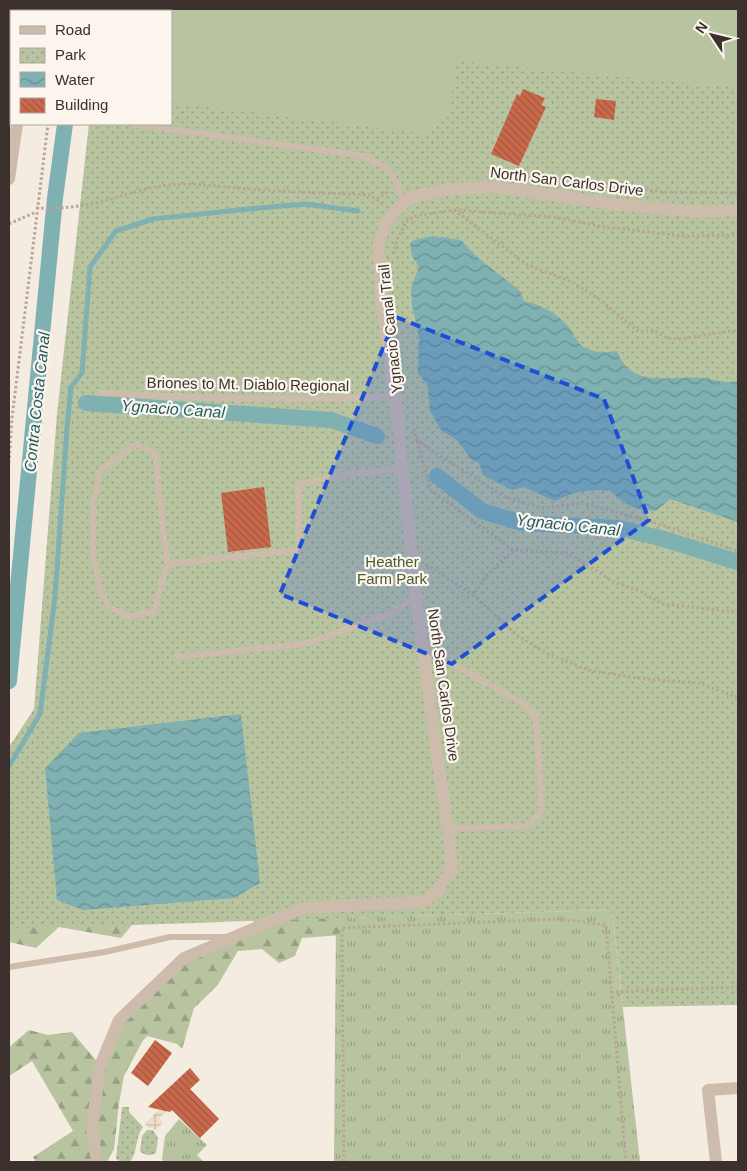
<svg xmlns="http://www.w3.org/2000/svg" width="747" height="1171" viewBox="0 0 747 1171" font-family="Arial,sans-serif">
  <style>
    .grass { fill: url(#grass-tufts) }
    .forest { fill: url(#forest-firs) }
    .park { fill: url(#park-dots) }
    .pitch { fill: #b8c4a0 }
    .plaza { fill: url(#plaza-grid) }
    .water { fill: url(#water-waves) }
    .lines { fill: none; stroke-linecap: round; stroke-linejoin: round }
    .stream { stroke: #7fb0b2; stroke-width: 5 }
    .canal { stroke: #7fb0b2; stroke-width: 16 }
    .building { fill: url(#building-back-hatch) }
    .path { stroke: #b9a596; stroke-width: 3; stroke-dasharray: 2.5 2.5; stroke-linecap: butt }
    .service { stroke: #cdbbac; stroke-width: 6 }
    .minor { stroke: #cdbbac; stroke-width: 12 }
    .marked { fill: #1d4ed8; fill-opacity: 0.2; stroke: #1d4ed8; stroke-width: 4; stroke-dasharray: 10 6; stroke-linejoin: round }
    .labels { text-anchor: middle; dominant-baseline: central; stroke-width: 4.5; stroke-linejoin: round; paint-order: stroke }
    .street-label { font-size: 15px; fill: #3b302b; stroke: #fbf5ee }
    .park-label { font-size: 15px; fill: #4a5a2e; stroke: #fbf5ee }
    .water-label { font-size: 16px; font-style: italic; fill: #1f5a5e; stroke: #fbf5ee }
  </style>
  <defs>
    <pattern id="grass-tufts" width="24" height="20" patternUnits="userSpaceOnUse" patternTransform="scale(1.25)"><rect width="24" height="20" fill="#b8c4a0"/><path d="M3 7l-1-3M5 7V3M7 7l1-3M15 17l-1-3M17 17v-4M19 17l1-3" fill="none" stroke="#97a083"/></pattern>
    <pattern id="forest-firs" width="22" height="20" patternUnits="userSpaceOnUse" patternTransform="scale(1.25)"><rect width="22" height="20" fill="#b8c4a0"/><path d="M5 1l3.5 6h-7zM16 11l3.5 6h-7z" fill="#97a083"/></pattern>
    <pattern id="park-dots" width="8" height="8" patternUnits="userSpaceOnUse" patternTransform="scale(1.25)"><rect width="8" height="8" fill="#b8c4a0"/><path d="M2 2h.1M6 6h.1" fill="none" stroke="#97a083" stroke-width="1.8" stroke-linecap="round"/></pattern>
    <pattern id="plaza-grid" width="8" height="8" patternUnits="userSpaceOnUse" patternTransform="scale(1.25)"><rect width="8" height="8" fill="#ecdcc8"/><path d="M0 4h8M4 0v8" fill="none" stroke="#cbbdac"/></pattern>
    <pattern id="water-waves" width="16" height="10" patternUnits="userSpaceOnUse" patternTransform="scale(1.25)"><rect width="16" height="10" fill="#7fb0b2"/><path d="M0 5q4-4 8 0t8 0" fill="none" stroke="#699091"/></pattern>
    <pattern id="building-back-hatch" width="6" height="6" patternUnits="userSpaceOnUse" patternTransform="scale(1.25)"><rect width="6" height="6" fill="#c8694b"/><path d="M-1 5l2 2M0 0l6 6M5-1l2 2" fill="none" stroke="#a4573f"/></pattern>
  </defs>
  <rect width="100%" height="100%" fill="#f4ebe1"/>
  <!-- grass -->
  <path class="grass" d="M612,910L640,1162H334L336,918Z
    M179,1119L207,1145L197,1155L204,1162H164L162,1159L165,1136Z"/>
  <!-- forest -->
  <path class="forest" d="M9,895L347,906L342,935L302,938L295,956L279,963L262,949L238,951L217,986L194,1008L182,1049L177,1044L147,1036L142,1042L124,1076L119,1103L114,1149L107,1162H36L33,1157L73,1131L32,1061L9,1076V1047L29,1030L48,1035L72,1032L100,1065L119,1020L184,958L258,927L242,906L224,922L132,925L121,938L59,927L36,948L9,942Z"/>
  <!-- park -->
  <path class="park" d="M101,9H738V1005L623,1007L612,910L9,928V747L34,709L57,414L89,124H171V11H101Z
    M122,1107H129V1112L143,1127C135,1138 138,1151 130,1162H122L116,1159Z
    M147,1130H153L158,1138L156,1153C151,1156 144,1156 140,1151L142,1136Z"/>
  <!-- pitch -->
  <path class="pitch" d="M131,9H738V88L457,61L449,116L424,134L171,102V11H131Z"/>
  <!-- plaza -->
  <path class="plaza" d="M162,1107L166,1112L159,1118L163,1123L155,1130L152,1127L149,1129L145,1123Z"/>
  <!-- water -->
  <path class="water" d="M433,236L461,240L477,257L520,291L524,301C540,305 556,312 567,325C572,330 575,339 580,344C589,353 605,353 617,351C631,390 672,375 703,378C719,380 722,384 738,381V522L670,499L656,511C636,510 625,506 611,491C587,489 576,491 555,501L524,487L512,490L483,475L479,463L471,459L457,440L441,430L430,411L428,386L418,373L419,337L412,305L411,288L419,267L412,256L410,244L414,240Z
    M241,714L260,883L234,898L83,910L57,900L45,768L79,733Z"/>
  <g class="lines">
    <!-- stream -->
    <path class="stream" d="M9,766L40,714L55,597L67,428L71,387L82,373L90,267L116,231L153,219L249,209L305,204L358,211"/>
    <!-- canal -->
    <path class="canal" d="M79,11L80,9
      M86,403L331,420L377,436
      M437,476L482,511L522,523L618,528L660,538L738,562
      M9,681L55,198L65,124"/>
  </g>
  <!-- building -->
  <path class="building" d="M523,89L545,98L541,105L546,107L519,166L491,154L517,94L520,96Z
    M596,99L616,101L614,120L594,117Z
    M264,487L271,547L228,552L221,493Z
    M155,1040L172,1053L148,1086L131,1073Z
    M190,1068L200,1080L190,1089L219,1119L200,1138L172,1110L170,1112L148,1107Z"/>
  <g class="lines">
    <!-- path -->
    <path class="path" d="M63,11V9
      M111,11L112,9
      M516,174L549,176L663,192L738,193
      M377,199L389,191
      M36,208C58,209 79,207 100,202C124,196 145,187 170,185C193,183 215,186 238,188C282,192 326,193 370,195L384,205
      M454,210L526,264L572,282L599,299L639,332L653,330L667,338L680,339L738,330
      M406,222L415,216L454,210L554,217L604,227L684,236L738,235
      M9,224L36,212
      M394,254L397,240L406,222
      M414,429L417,441L505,497L542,508L582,503L653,522L738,551
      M417,441L431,490L513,550L568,553L614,582L640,591L662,604L738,612
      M9,463L12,418L48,124
      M513,550L487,575L473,595L518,636L546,653L591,671L646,679L699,683L736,697L738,695
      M426,564L473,595
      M611,992L738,987
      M344,1162L342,928L561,919L606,925L626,1162"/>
    <!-- service -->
    <path class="service" d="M132,124L364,156L387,168L398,186L403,204
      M100,393C198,397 297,403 395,396
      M167,564L154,611L130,617L110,608L101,594L93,555L94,499L101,469L137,444L155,454L167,564L299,550V485C333,475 368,471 403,469
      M423,647L522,703L535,715L539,754L541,812L526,826L448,829
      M175,657L305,644L389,614L416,597
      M9,967L105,952L170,937H224"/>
    <!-- minor -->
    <path class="minor" d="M34,11V9
      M9,179L17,124
      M97,1162L92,1129L100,1066L119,1020L184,958L303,908L423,902L437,892L452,869L448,829L437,756L416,597L395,396L382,306L378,246L385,225L394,212L411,197L452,189L496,187L613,204L701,212L738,210
      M716,1162L708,1090L738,1088"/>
  </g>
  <!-- marked area -->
  <path class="marked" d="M396,317L604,399L649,520L452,664L280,594Z"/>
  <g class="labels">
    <!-- street labels -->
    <g class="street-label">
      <text transform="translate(567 181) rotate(7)">North San Carlos Drive</text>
      <text transform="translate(390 329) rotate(-96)">Ygnacio Canal Trail</text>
      <text transform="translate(248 384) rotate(1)">Briones to Mt. Diablo Regional</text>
      <text transform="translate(444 685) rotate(82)">North San Carlos Drive</text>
    </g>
    <!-- park labels -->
    <g class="park-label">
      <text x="392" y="561">Heather<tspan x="392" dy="17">Farm Park</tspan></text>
    </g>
    <!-- water labels -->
    <g class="water-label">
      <text transform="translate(37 402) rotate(-84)">Contra Costa Canal</text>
      <text transform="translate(173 409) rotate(4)">Ygnacio Canal</text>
      <text transform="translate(568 525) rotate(6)">Ygnacio Canal</text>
    </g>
  </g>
  <!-- border -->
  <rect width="747" height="1171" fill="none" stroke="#3b302b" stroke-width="20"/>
  <!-- legend -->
  <rect x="10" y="10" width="162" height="115" fill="#fbf5ee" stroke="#aea6a0"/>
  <rect x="20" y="26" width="25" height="8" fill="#cdbbac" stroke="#aea6a0"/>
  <text x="55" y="35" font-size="15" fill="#3b302b">Road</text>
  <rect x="20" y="48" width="25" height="15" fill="url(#park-dots)" stroke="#aea6a0"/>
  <text x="55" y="60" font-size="15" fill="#3b302b">Park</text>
  <rect x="20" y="72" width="25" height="15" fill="url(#water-waves)" stroke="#aea6a0"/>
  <text x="55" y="85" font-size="15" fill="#3b302b">Water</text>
  <rect x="20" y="98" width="25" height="15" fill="url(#building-back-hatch)" stroke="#aea6a0"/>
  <text x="55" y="110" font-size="15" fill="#3b302b">Building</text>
  <!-- north arrow -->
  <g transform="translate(712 35) rotate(305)" stroke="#fbf5ee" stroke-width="4" paint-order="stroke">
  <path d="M0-4L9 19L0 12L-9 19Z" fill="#3b302b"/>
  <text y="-8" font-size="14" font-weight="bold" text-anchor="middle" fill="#3b302b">N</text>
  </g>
</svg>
